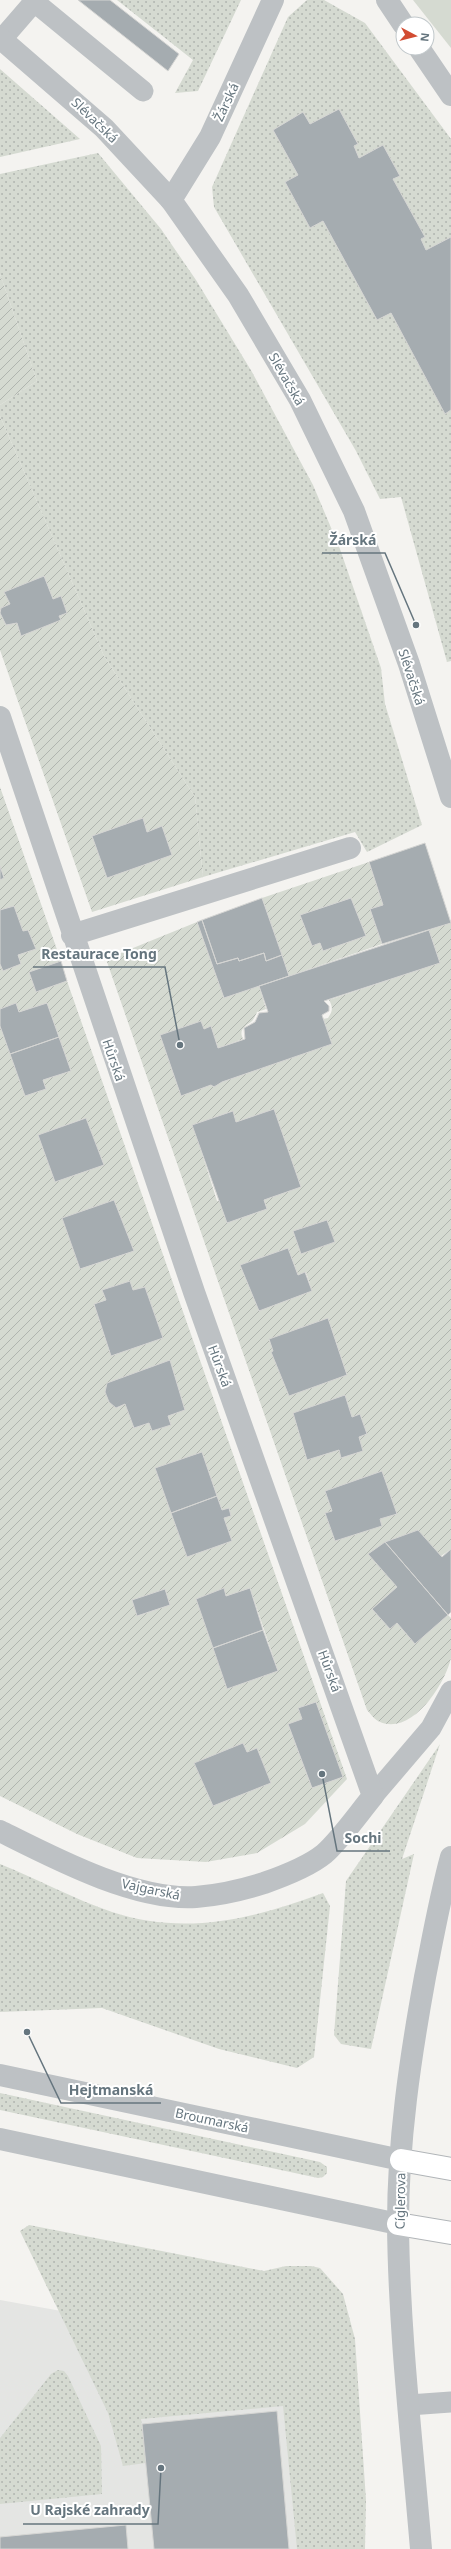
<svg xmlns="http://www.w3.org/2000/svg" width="451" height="2549" viewBox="0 0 451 2549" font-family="'Noto Sans',sans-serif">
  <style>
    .built { fill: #e4e5e3 }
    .grass { fill: url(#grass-dots) }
    .garden { fill: url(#garden-furrows); fill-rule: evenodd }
    .pitch { fill: #d5dad1 }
    .building { fill: #a5acb0; stroke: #d5d5d3 }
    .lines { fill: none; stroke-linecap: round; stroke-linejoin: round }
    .primary-casing { stroke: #b1b5b8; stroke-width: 24 }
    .service { stroke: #bdc1c4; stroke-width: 21 }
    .minor { stroke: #bdc1c4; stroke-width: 22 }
    .tertiary { stroke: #bdc1c4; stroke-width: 22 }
    .primary { stroke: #fff; stroke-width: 22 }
    .labels { text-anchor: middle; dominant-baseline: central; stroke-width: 4; stroke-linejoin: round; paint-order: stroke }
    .street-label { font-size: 13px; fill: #65757e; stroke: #fff }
    .leader { fill: none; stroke: #65757e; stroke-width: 1.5 }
    .callout-dot { fill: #65757e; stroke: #fff; stroke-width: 1.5 }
    .callout-label { font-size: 14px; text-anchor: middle; font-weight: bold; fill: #65757e; stroke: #fff; stroke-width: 4; stroke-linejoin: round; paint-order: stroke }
  </style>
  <defs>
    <pattern id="grass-dots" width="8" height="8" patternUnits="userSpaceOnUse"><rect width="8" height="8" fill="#d5dad1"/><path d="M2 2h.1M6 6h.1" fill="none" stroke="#b0b5af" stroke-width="1.8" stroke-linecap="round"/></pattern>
    <pattern id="garden-furrows" width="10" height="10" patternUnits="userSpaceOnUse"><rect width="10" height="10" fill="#d5dad1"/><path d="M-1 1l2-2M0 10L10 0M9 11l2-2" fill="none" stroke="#b0b5af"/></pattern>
  </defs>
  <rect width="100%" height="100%" fill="#f4f3f0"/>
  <!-- built -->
  <path class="built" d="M0,2300L78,2314L278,2366L353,2549H0Z"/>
  <!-- grass -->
  <path class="grass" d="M117,0H241L198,91L175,93L193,60Z
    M307,0H324L365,23L451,139V237L426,250L421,239L424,237L393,179L400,176L383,145L359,158L354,146L358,144L339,109L310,124L303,112L273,130L298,175L285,182L310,228L323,221L377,320L391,313L445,413L451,410V661L447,662L401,497L380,499L356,451L214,207L212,187L288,17Z
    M0,69L80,139L0,157Z
    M98,153L161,229L196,280L252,372L313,485L340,549L381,668L385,704L422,825L367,852L355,832L203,877L195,797L104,656L0,416V405L37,381L0,274V174Z
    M440,1744L402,1859L414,1854L371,2049L341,2044L334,2035L346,1881Z
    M0,1864C37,1879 74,1899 112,1912C185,1936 253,1919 323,1893L330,1906L314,2057L297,2068L219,2049L102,2008L0,2012Z
    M0,2093L320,2162L327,2167V2173L323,2177L318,2178L0,2110Z
    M29,2225L264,2271L286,2266H311L320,2268L343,2294L355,2339L366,2500L365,2549H297L283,2406L141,2419L146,2463L123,2466L108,2413L20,2231Z
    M58,2370L64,2371L68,2376L101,2446L102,2494L0,2504V2438L51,2374Z"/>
  <!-- garden -->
  <path class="garden" d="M0,274L37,381L0,405Z
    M0,416L104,656L195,797L203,877L92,912L0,650ZM44,576L59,616L22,636L17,623L6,625L0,613L1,608L10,604L5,592ZM143,818L147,832L162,826L172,855L107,878L92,836Z
    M0,787L61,961L29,972L36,992L67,981L347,1779L305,1824L257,1853L206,1862L137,1858L77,1834L0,1796V1026L25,1096L45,1089L43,1080L71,1071L47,1003L19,1012L16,1004L0,1009V964L3,971L21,964L18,955L35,949L28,930L23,931L0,910V880L4,878L0,866ZM85,1118L104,1165L55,1182L38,1135ZM114,1200L134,1251L80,1269L63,1218ZM130,1281L133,1290L145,1287L162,1338L111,1356L94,1304L106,1300L103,1290ZM170,1360L185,1410L168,1416L152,1431L149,1423L125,1404L117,1408C108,1397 103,1400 108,1383ZM202,1452L222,1510L229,1508L231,1516L224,1518L232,1541L187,1557L155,1468ZM250,1588L278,1671L227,1688L197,1599L224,1589L226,1596ZM165,1589L170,1605L138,1616L132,1601ZM316,1702L343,1777L312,1788L288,1724L302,1719L299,1708ZM243,1743L247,1752L257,1748L270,1783L213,1806L195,1763Z
    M369,862L383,905L370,909L382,944L289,976L262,898ZM351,898L365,936L323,951L320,943L312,946L300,915Z
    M197,922L224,998L259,986L266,1009L257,1012C256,1014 254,1019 252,1021C246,1026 238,1029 243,1039L218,1048L211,1026L204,1029L201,1021L160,1035L181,1096L211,1085L214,1087L222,1082L331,1044L323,1019L328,1018C333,1011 333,1007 329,1000L439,963L429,930L451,923V1549L397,1587L372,1609L390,1629L397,1623L415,1644L448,1615L451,1618C451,1631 451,1646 451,1658C445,1685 410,1738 378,1721C374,1719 370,1713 367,1710L106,959ZM274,1109L301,1187L264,1200L267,1209L227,1223L219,1201H217L193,1125L232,1111L236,1122ZM327,1220L334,1242L293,1231ZM288,1248L298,1275L306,1272L312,1291L259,1311L240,1265ZM328,1318L347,1375L289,1395L271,1352L273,1351L270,1339ZM345,1396L352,1417L360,1414L367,1434L359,1437L363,1451L342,1458L339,1450L307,1460L293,1413ZM382,1471L397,1514L380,1519L382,1526L332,1511L325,1491Z"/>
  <!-- pitch -->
  <path class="pitch" d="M413,0H451V48Z"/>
  <!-- building -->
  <path class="building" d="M78,0H110L179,54L168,71Z
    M339,109L358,144L354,146L359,158L383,145L400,176L393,179L425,237L421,239L426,250L451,237V410L445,414L391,313L377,320L323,221L310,228L285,182L298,175L273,130L303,112L310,124Z
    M44,576L53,599L61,596L67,613L59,616L61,620L21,636L17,623L6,625L0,613L1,608L10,604L4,592Z
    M143,818L147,832L162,826L172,855L107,878L92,836Z
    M425,843L451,923L382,944L370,909L383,905L369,862Z
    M0,866L4,878L0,880Z
    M262,898L282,955L266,961L264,953L239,961L238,958L217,964L202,920Z
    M351,898L366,936L323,951L320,943L312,946L300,915Z
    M14,906L23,931L28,930L36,949L18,955L21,964L3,971L0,964V910Z
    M202,920L217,964L238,958L239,961L264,953L266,961L282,955L289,976L224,998L197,922Z
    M429,930L440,963L324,1001L329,1006V1011L322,1015L332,1044L222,1082L214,1087L211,1085L181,1096L160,1035L201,1021L204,1029L211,1026L218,1048L245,1039L244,1028L255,1022L259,1013L268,1012L259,986Z
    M61,961L67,981L36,992L29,972Z
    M16,1003L19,1012L47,1003L59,1037L10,1054L0,1026V1009Z
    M59,1037L71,1071L43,1080L46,1089L25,1096L10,1054Z
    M274,1109L301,1187L264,1200L267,1209L227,1223L192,1125L233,1111L236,1122Z
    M86,1118L104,1165L55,1182L38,1135Z
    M114,1200L134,1251L80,1269L62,1218Z
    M327,1220L335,1242L301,1254L293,1231Z
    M288,1248L298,1275L305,1272L312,1291L259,1311L240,1265Z
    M130,1281L133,1290L145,1287L163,1338L111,1356L94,1304L106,1300L102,1290Z
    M328,1318L347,1375L289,1396L271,1352L273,1351L269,1339Z
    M170,1360L185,1410L168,1416L171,1425L152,1431L149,1423L134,1428L125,1404L116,1408L109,1402L105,1392L107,1383Z
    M345,1395L352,1417L360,1414L367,1434L359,1437L363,1451L341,1458L339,1450L307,1460L293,1413Z
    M202,1452L217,1496L171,1513L155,1468Z
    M382,1471L397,1514L380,1519L382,1526L335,1541L325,1513L332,1511L325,1491Z
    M217,1496L222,1510L229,1508L231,1516L224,1518L232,1541L187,1557L171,1513Z
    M418,1530L442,1557L451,1549V1612L448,1615L385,1542Z
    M385,1542L448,1615L415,1644L397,1623L390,1629L372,1609L397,1587L368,1554Z
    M224,1588L226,1596L250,1588L263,1630L213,1648L196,1599Z
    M165,1589L170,1605L137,1616L132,1600Z
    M263,1630L278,1671L227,1689L213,1648Z
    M316,1702L343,1777L312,1788L288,1724L302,1719L298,1708Z
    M243,1743L247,1752L257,1748L271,1783L213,1806L194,1763Z
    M277,2411L289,2549H154L142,2424Z
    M126,2525L128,2549H0V2537Z"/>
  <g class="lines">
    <defs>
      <path id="primary" d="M401,2160L451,2169
        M398,2224L451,2233"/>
    </defs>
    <!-- primary casing -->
    <use href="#primary" class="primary-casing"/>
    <!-- service -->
    <path class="service" d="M32,0L143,91
      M2,39L34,2
      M373,1796L431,1728L451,1691
      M409,2405L451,2402"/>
    <!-- minor -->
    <path class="minor" d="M387,0L403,24
      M419,48L451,95
      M171,200L210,137L273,0
      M0,717L194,1292L373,1796C359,1813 340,1840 324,1854C308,1867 284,1876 264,1883C242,1890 220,1895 196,1897C135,1901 54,1858 0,1831
      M72,935L350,848"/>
    <!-- tertiary -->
    <path class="tertiary" d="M0,38L104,128L171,200L238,295L300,400L354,511L409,664L451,797
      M0,2075L401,2160
      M0,2139L398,2224
      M421,2549C412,2441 399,2332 398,2224C398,2141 410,2059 425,1977C433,1937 440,1897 451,1857"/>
    <!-- primary -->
    <use href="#primary" class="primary"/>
  </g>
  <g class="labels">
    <!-- street labels -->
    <g class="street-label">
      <text transform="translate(226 102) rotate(-65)">Žárská</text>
      <text transform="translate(95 120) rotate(44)">Slévačská</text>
      <text transform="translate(287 379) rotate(60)">Slévačská</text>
      <text transform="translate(412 677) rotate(72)">Slévačská</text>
      <text transform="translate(114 1060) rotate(71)">Hůrská</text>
      <text transform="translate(220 1366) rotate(70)">Hůrská</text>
      <text transform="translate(330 1671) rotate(70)">Hůrská</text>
      <text transform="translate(151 1889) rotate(12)">Vajgarská</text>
      <text transform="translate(212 2120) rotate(12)">Broumarská</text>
      <text transform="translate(400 2201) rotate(-89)">Cíglerova</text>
    </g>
  </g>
  <!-- callouts -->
  <path class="leader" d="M416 625L385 553H322M180 1045L165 967H33M322 1774L337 1851H390M27 2032L61 2103H161M161 2468L158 2524H23"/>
  <g class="callout-dot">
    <circle cx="416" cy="625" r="4"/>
    <circle cx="180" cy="1045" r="4"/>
    <circle cx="322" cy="1774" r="4"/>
    <circle cx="27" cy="2032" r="4"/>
    <circle cx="161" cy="2468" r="4"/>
  </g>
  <g class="callout-label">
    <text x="353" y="545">Žárská</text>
    <text x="99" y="959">Restaurace Tong</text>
    <text x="363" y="1843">Sochi</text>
    <text x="111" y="2095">Hejtmanská</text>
    <text x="90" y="2515">U Rajské zahrady</text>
  </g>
  <!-- north arrow -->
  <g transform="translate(415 36) rotate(97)"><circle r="19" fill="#ffffff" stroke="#c1c8cb"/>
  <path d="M0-3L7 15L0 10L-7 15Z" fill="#d24c32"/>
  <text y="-6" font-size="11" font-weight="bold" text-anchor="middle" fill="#65757e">N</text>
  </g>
</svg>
